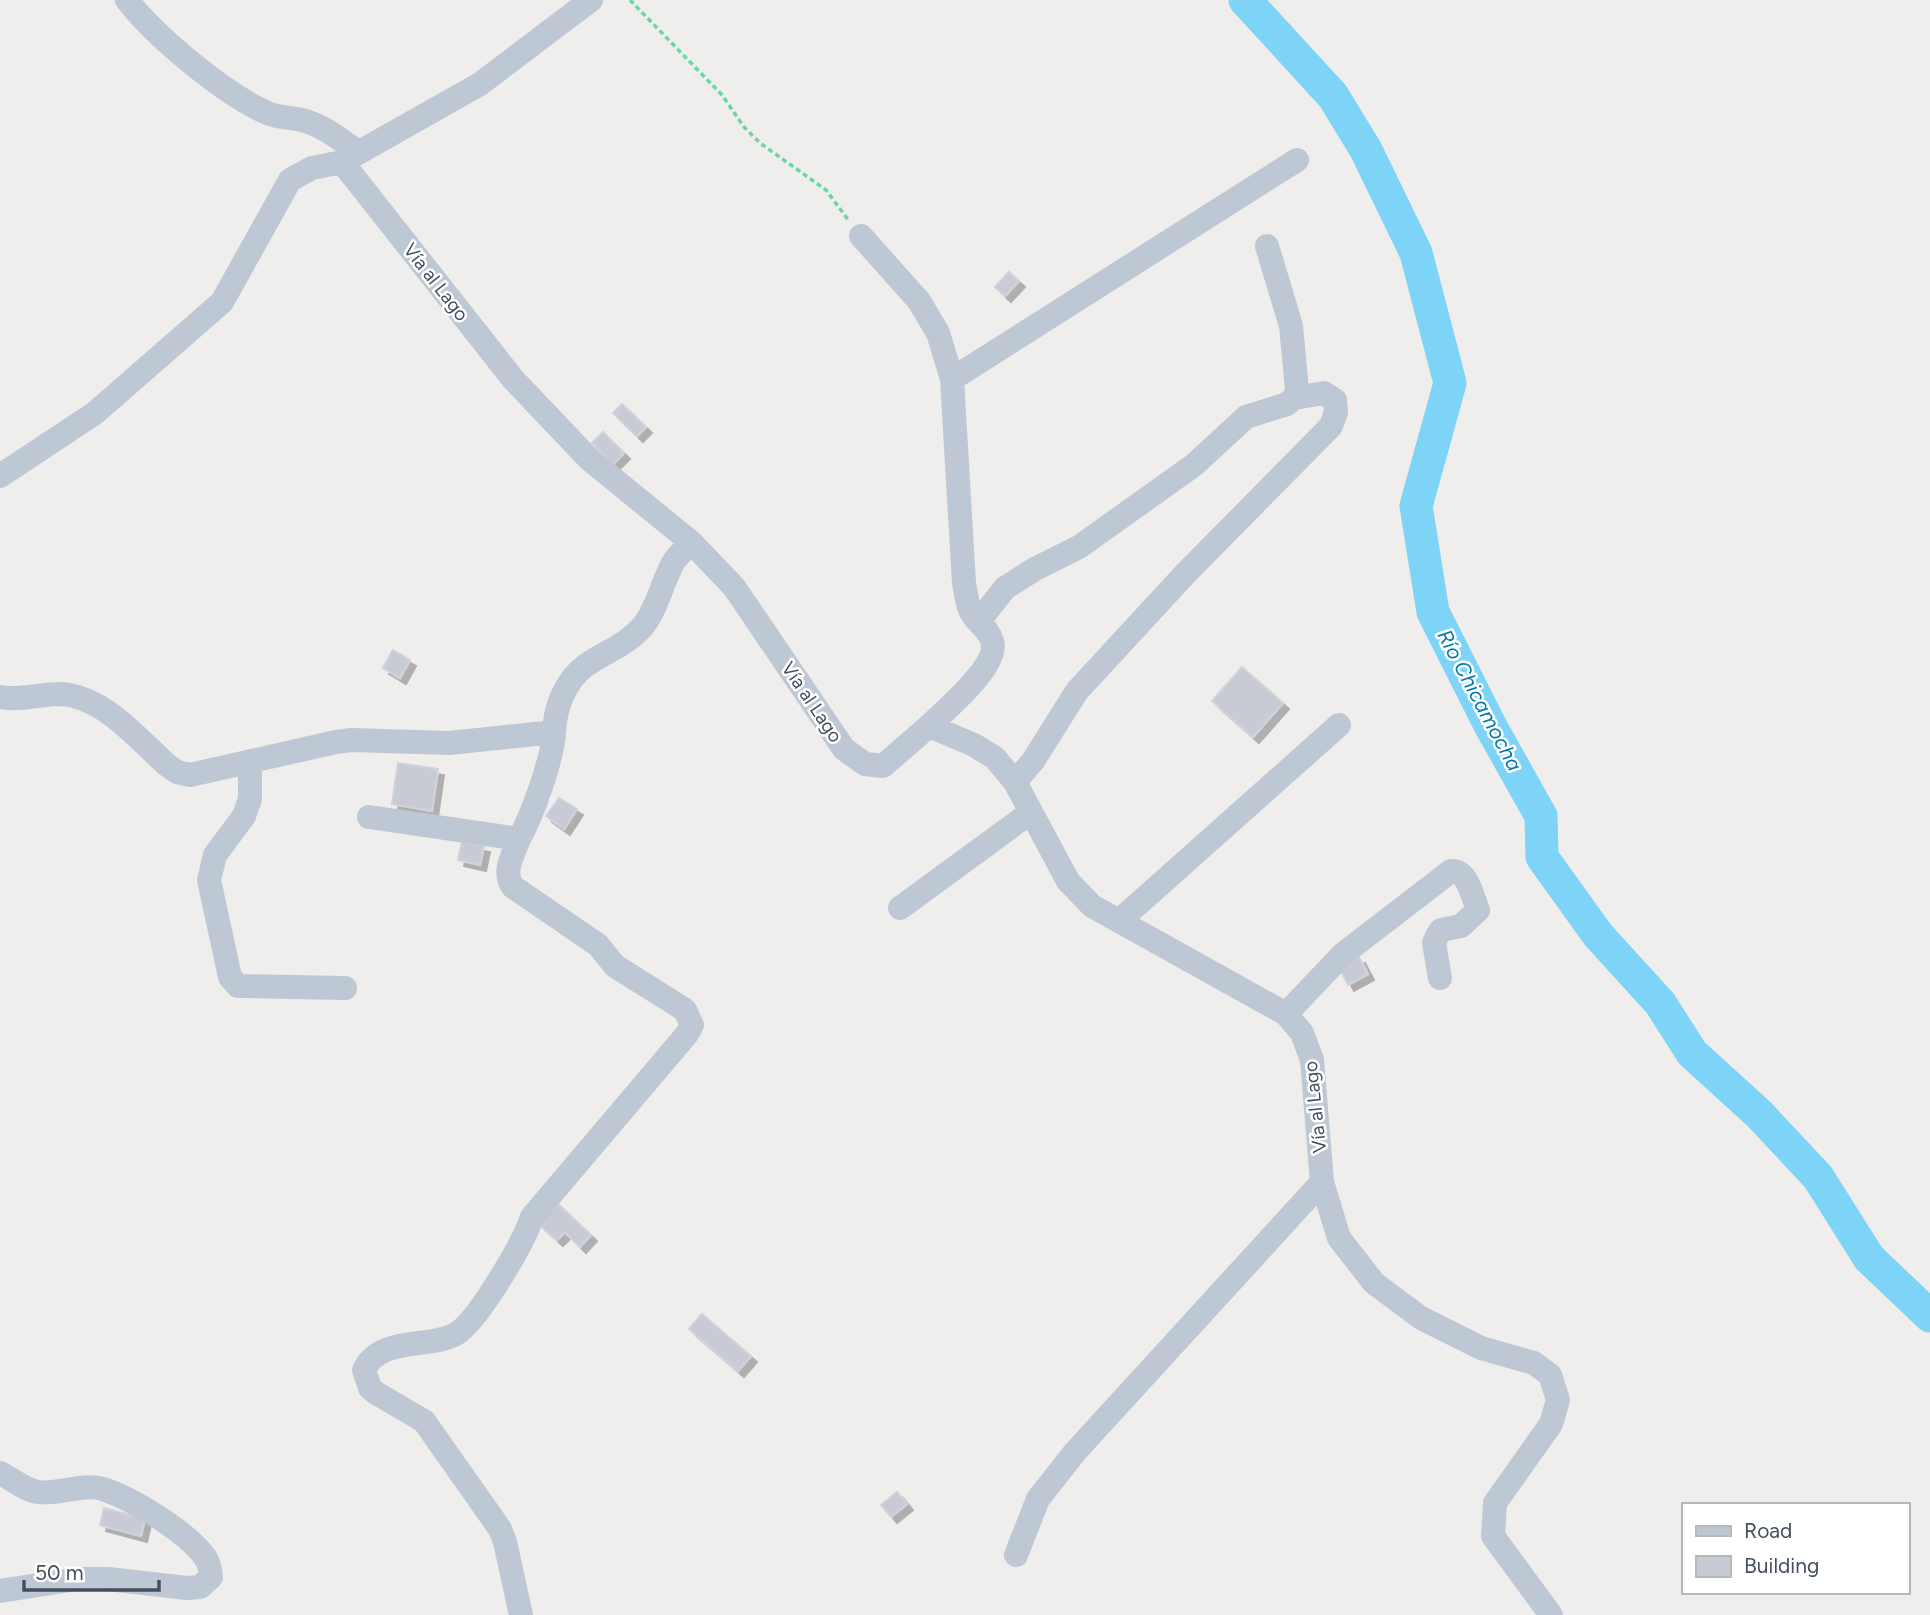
<svg xmlns="http://www.w3.org/2000/svg" width="1930" height="1615" viewBox="0 0 1930 1615" font-family="Figtree,sans-serif">
  <style>
    .lines { fill: none; stroke-linecap: round; stroke-linejoin: round }
    .river { stroke: #7dd4f6; stroke-width: 33 }
    .building { fill: #c8cbd4; stroke: #d0d2da; stroke-width: 2; filter: url(#shadow) }
    .path { stroke: #69d6a8; stroke-width: 3.5; stroke-dasharray: 5 3.5; stroke-linecap: butt }
    .minor { stroke: #bec8d4; stroke-width: 24 }
    .labels { text-anchor: middle; dominant-baseline: central; stroke-width: 5; stroke-linejoin: round; paint-order: stroke }
    .street-label { font-size: 19px; fill: #434f5d; stroke: #fff }
    .water-label { font-size: 21px; font-style: italic; fill: #017aab; stroke: #fff }
  </style>
  <defs>
    <filter id="shadow"><feDropShadow dx="6" dy="6" stdDeviation="0" flood-color="#0004"/></filter>
  </defs>
  <rect width="100%" height="100%" fill="#f0eded"/>
  <g class="lines">
    <!-- river -->
    <path class="river" d="M1245,0L1333,96L1366,150L1416,253L1450,383L1416,506L1433,612L1491,727L1541,816L1542,857L1598,935L1660,1003L1692,1053L1759,1114L1818,1177L1869,1258L1930,1316"/>
  </g>
  <!-- building -->
  <path class="building" d="M1009,272L1019,281L1005,296L995,287Z
    M622,404L646,427L637,436L613,413Z
    M603,432L624,453L613,464L592,443Z
    M393,650L410,660L400,678L383,668Z
    M1242,667L1283,703L1253,737L1212,701Z
    M398,763L438,769L432,811L392,804Z
    M559,798L577,809L564,829L546,816Z
    M462,842L484,846L480,865L458,860Z
    M1359,957L1368,974L1348,985L1339,968Z
    M556,1202L591,1235L580,1247L565,1232L557,1240L537,1222Z
    M702,1314L751,1356L738,1371L689,1329Z
    M897,1492L907,1504L891,1517L881,1505Z
    M104,1508L145,1519L141,1536L100,1525Z"/>
  <g class="lines">
    <!-- path -->
    <path class="path" d="M630,0L722,95L744,127L760,143L826,190L849,221"/>
    <!-- minor -->
    <path class="minor" d="M127,0C156,37 222,92 265,112C277,118 289,117 302,120C322,125 341,140 358,152
      M342,162L480,84L591,0
      M861,236L919,301L938,333L952,379L964,583C966,593 967,607 973,615C979,624 989,630 992,641C1000,665 946,709 929,726
      M952,379L1297,160
      M0,476L95,413L222,302L290,180L312,168L342,162L513,379L589,459L692,543L734,587L844,749L865,764L883,766L929,726L974,745L995,758L1015,782L1068,881L1092,906L1286,1014L1302,1033L1312,1060L1322,1182L1339,1238L1374,1283L1421,1318L1481,1348L1534,1363L1550,1375L1558,1400L1551,1424L1495,1503L1493,1536L1551,1615
      M979,621L1005,588L1035,569L1079,547L1194,465L1246,417L1287,404L1294,398L1297,390L1291,326L1267,246
      M0,697C20,701 40,694 60,694C103,696 137,738 167,765L177,772L190,775L336,742L352,740L449,743L554,732C555,708 565,681 585,666C604,652 627,645 643,626C657,609 662,583 673,563C677,555 685,550 692,543
      M250,761V799L244,816L215,855L209,880L230,977L238,986L345,988
      M1015,782L1033,761L1077,691L1186,573L1331,426L1336,412L1335,400L1324,393L1294,398
      M369,817L519,839C532,816 553,758 554,732
      M519,839C513,855 502,872 513,887L598,945L615,966L685,1010L692,1025L687,1034L532,1217C524,1242 478,1321 456,1334C428,1349 380,1336 364,1370L370,1388L376,1393L424,1421L500,1529L505,1542L521,1615
      M900,908L1031,812
      M1119,921L1339,725
      M1286,1014L1343,954L1451,871C1468,870 1472,896 1478,910L1461,926L1441,930L1437,936L1434,943L1440,978
      M0,1473C12,1479 25,1490 38,1492C59,1495 82,1483 103,1489C133,1499 187,1532 205,1557C210,1564 210,1570 211,1577L200,1587L187,1588L108,1579H77L0,1591
      M1016,1555L1038,1499L1075,1452L1322,1182"/>
  </g>
  <g class="labels">
    <!-- street labels -->
    <g class="street-label">
      <text transform="translate(436 282) rotate(52)">Vía al Lago</text>
      <text transform="translate(812 702) rotate(56)">Vía al Lago</text>
      <text transform="translate(1315 1107) rotate(-96)">Vía al Lago</text>
    </g>
    <!-- water labels -->
    <g class="water-label">
      <text transform="translate(1480 700) rotate(62)">Río Chicamocha</text>
    </g>
  </g>
  <!-- legend -->
  <rect x="1682" y="1503" width="228" height="91" fill="#ffffff" stroke="#b4b9be" stroke-width="2"/>
  <rect x="1696" y="1526" width="35" height="10" fill="#bec8d4" stroke="#b4b9be" stroke-width="2"/>
  <text x="1744" y="1538" font-size="21" fill="#434f5d">Road</text>
  <rect x="1696" y="1556" width="35" height="21" fill="#c8cbd4" stroke="#b4b9be" stroke-width="2"/>
  <text x="1744" y="1573" font-size="21" fill="#434f5d">Building</text>
  <!-- scale -->
  <path d="M24 1580v10h135v-10" fill="none" stroke="#434f5d" stroke-width="3.5"/>
  <text x="35" y="1580" font-size="21" fill="#434f5d" stroke="#ffffff" stroke-width="5" paint-order="stroke">50 m</text>
</svg>
